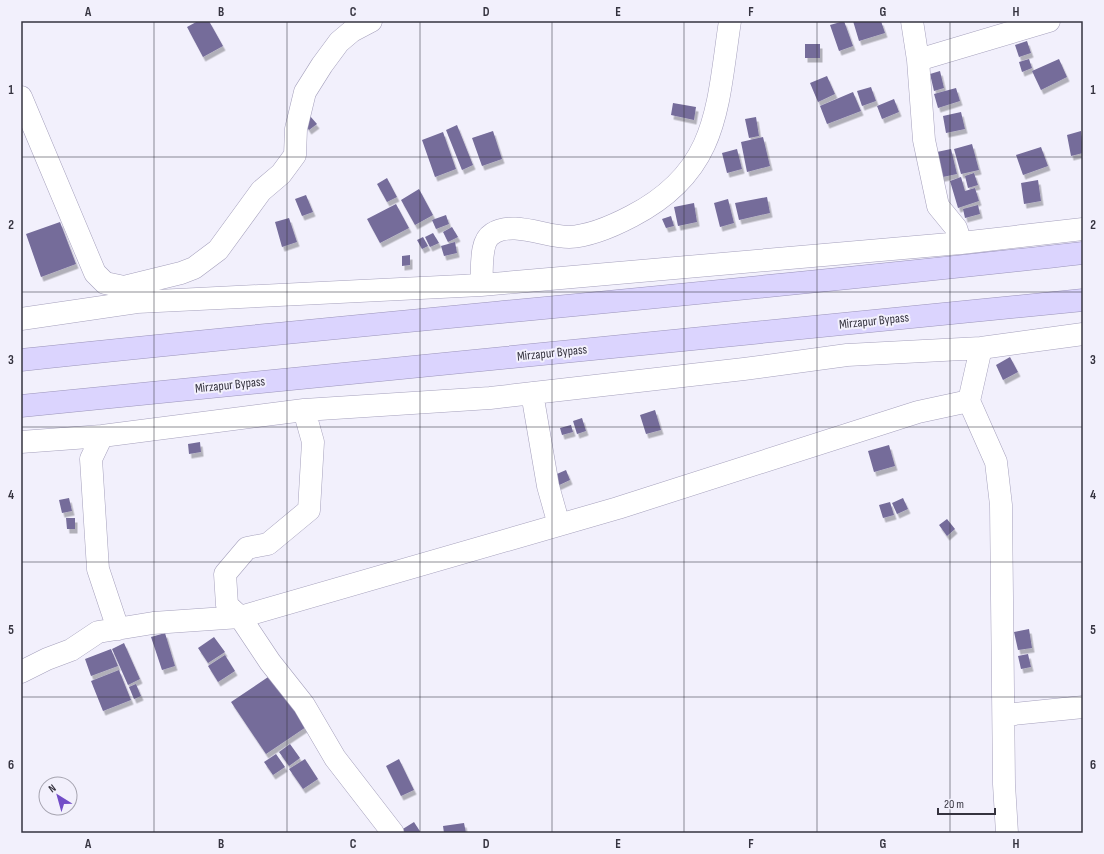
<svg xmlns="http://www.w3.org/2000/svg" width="1104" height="854" viewBox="0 0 1104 854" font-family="'Sofia Sans Condensed',sans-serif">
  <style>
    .building { fill: #756c9a; filter: url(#shadow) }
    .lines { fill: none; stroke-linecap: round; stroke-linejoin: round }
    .minor-casing { stroke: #a5a0bc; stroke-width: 23 }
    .trunk-casing { stroke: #9b94ba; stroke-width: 23 }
    .minor { stroke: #fff; stroke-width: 22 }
    .trunk { stroke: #dbd4fe; stroke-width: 22 }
    .grid { fill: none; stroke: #35333f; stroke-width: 1; stroke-opacity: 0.55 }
    .labels { text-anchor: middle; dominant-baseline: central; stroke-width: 4; stroke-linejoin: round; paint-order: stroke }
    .street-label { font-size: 13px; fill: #35333f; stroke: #f2f0fc }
    .neatline { fill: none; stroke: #35333f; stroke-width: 1.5 }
    .grid-label { font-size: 13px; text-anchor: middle; font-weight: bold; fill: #35333f }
  </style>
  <defs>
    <filter id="shadow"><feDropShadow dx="2.5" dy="4.5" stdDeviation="0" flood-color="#0004"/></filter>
  </defs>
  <rect width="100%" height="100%" fill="#f2f0fc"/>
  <!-- building -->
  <path class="building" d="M198,21H209L223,46L203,57L187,27Z
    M844,21L853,46L839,51L830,25Z
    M853,21H881L885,33L859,41Z
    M1027,41L1031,53L1019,57L1015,45Z
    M805,44H820V58H805Z
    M1029,59L1032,68L1022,72L1019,62Z
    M1059,59L1067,77L1041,90L1032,71Z
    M940,71L944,88L934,91L930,74Z
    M827,76L835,94L818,102L810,83Z
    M871,87L876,101L862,106L857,91Z
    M956,88L960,101L938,108L934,94Z
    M853,92L861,111L827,124L820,106Z
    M894,99L899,112L882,119L877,106Z
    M673,103L696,107L694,120L671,115Z
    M961,112L965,129L946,133L943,116Z
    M310,116L317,124L309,130L303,121Z
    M756,117L759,136L749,138L745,119Z
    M457,125L473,165L462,170L446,130Z
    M493,131L502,159L482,166L472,138Z
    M1081,131L1083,153L1071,156L1067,135Z
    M443,132L456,169L435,177L422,140Z
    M763,137L770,166L747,172L741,142Z
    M972,144L979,170L961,174L954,149Z
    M1041,147L1048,166L1023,175L1016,155Z
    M737,149L742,169L727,173L722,153Z
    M951,149L957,174L938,178L932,153Z
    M974,173L978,185L968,188L965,176Z
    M961,177L965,191L975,188L979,201L958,208L950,181Z
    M387,178L397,197L387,202L377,184Z
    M1038,180L1041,201L1024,204L1021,183Z
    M419,189L433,215L415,225L401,200Z
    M306,195L313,212L302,216L295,199Z
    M767,197L770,213L739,220L735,203Z
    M728,199L734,223L720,227L714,203Z
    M694,203L697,222L678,226L674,207Z
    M396,204L409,228L380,243L367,219Z
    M978,205L980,214L965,218L963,209Z
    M446,215L449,224L436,229L432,220Z
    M671,216L674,226L666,228L662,219Z
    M289,218L297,242L282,247L275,222Z
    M60,222L76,264L41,277L26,234Z
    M452,227L458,237L448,242L443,232Z
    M433,233L439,243L430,247L425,237Z
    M423,237L428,246L422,249L417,240Z
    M455,242L457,253L444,256L441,246Z
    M410,255V265L402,266V256Z
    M1010,357L1018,372L1003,380L996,365Z
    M655,410L661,430L646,434L640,415Z
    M582,418L586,431L577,434L573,421Z
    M571,425L573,432L562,435L560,428Z
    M200,442L201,452L189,454L188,444Z
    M889,445L895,466L874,472L868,451Z
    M566,470L570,480L555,487L550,477Z
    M69,498L72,511L62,513L59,500Z
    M903,498L908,509L897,514L892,503Z
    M890,502L894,515L883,518L879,505Z
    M66,518H75V529H67Z
    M947,519L955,529L947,536L939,525Z
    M1029,629L1032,648L1018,650L1014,632Z
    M165,633L175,666L162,670L151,637Z
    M214,637L225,652L208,663L198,648Z
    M124,643L140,679L128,685L112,649Z
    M111,649L118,666L91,676L85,659Z
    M1028,654L1031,667L1021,669L1018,656Z
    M225,655L235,671L218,682L208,666Z
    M119,670L131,700L103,711L91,681Z
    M274,673L309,725L266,754L231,702Z
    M136,684L141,696L134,699L129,687Z
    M290,744L300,758L289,766L279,752Z
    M276,754L285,767L273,775L264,762Z
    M305,759L318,779L303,789L289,769Z
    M399,759L414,790L401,796L386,766Z
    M414,822L421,833H399L398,832Z
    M464,823L466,833H444L443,826Z"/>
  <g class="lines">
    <defs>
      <path id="minor" d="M912,21L918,60
        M21,97L95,273L105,283L124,287L181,273L194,268L218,250L261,191L281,174L295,155L296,129L305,92L322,65L339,42L352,31L371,21
        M961,243L956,228L938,206L924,140L918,60L1049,21
        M481,285C483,270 479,242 492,234C512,220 546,237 569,237C591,236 613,226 632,216C719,171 717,107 730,21
        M21,319L137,302L481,285L961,243L1083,229
        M981,348L969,401L996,462L1001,505L1004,784L1007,833
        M532,393L548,486L559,525
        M304,410L313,442L309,510L268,544L247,548L225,574L227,605L240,617L270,662L304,705L335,758L393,833
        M102,436L91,459L98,569L118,629
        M21,442L102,436L304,410L490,398L744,369L847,355L981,348L1083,334
        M21,672L47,659L71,650L98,632L153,623L240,617L618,508L918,412L969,401
        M1004,715L1083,707"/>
      <path id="trunk" d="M21,360C375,322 729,293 1083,253
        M21,406L1083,300"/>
    </defs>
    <!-- minor casing -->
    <use href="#minor" class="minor-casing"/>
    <!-- trunk casing -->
    <use href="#trunk" class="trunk-casing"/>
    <!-- minor -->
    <use href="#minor" class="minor"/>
    <!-- trunk -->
    <use href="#trunk" class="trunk"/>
  </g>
  <!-- grid -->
  <path class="grid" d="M154,21V833M287,21V833M420,21V833M552,21V833M684,21V833M817,21V833M950,21V833M21,157H1083M21,292H1083M21,427H1083M21,562H1083M21,697H1083"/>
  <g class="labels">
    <!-- street labels -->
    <g class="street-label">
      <text transform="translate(874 321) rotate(-6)">Mirzapur Bypass</text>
      <text transform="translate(552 353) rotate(-6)">Mirzapur Bypass</text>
      <text transform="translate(230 385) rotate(-6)">Mirzapur Bypass</text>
    </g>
  </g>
  <!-- border -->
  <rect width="1104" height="854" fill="none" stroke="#f2f0fc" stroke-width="44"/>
  <!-- north arrow -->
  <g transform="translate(58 796) rotate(323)"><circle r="19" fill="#f2f0fc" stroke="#a6a4b0"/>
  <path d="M0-3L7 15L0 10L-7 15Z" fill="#724dc7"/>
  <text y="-6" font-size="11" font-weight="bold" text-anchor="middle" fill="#35333f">N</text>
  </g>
  <!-- scale -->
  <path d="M938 808v6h57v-6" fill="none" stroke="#35333f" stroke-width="2"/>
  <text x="944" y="808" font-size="12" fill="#35333f" stroke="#f2f0fc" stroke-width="3" paint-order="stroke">20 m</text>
  <rect x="22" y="22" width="1060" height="810" class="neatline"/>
  <g class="grid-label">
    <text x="88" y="16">A</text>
    <text x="221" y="16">B</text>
    <text x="353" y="16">C</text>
    <text x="486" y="16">D</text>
    <text x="618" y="16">E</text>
    <text x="751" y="16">F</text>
    <text x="883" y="16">G</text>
    <text x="1016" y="16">H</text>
    <text x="11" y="94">1</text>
    <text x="1093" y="94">1</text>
    <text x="11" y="229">2</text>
    <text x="1093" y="229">2</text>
    <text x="11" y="364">3</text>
    <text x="1093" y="364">3</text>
    <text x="11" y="499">4</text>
    <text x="1093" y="499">4</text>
    <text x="11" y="634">5</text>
    <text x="1093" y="634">5</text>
    <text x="11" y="769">6</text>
    <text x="1093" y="769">6</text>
    <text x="88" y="848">A</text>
    <text x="221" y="848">B</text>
    <text x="353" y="848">C</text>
    <text x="486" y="848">D</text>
    <text x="618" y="848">E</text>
    <text x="751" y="848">F</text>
    <text x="883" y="848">G</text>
    <text x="1016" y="848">H</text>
  </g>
</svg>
